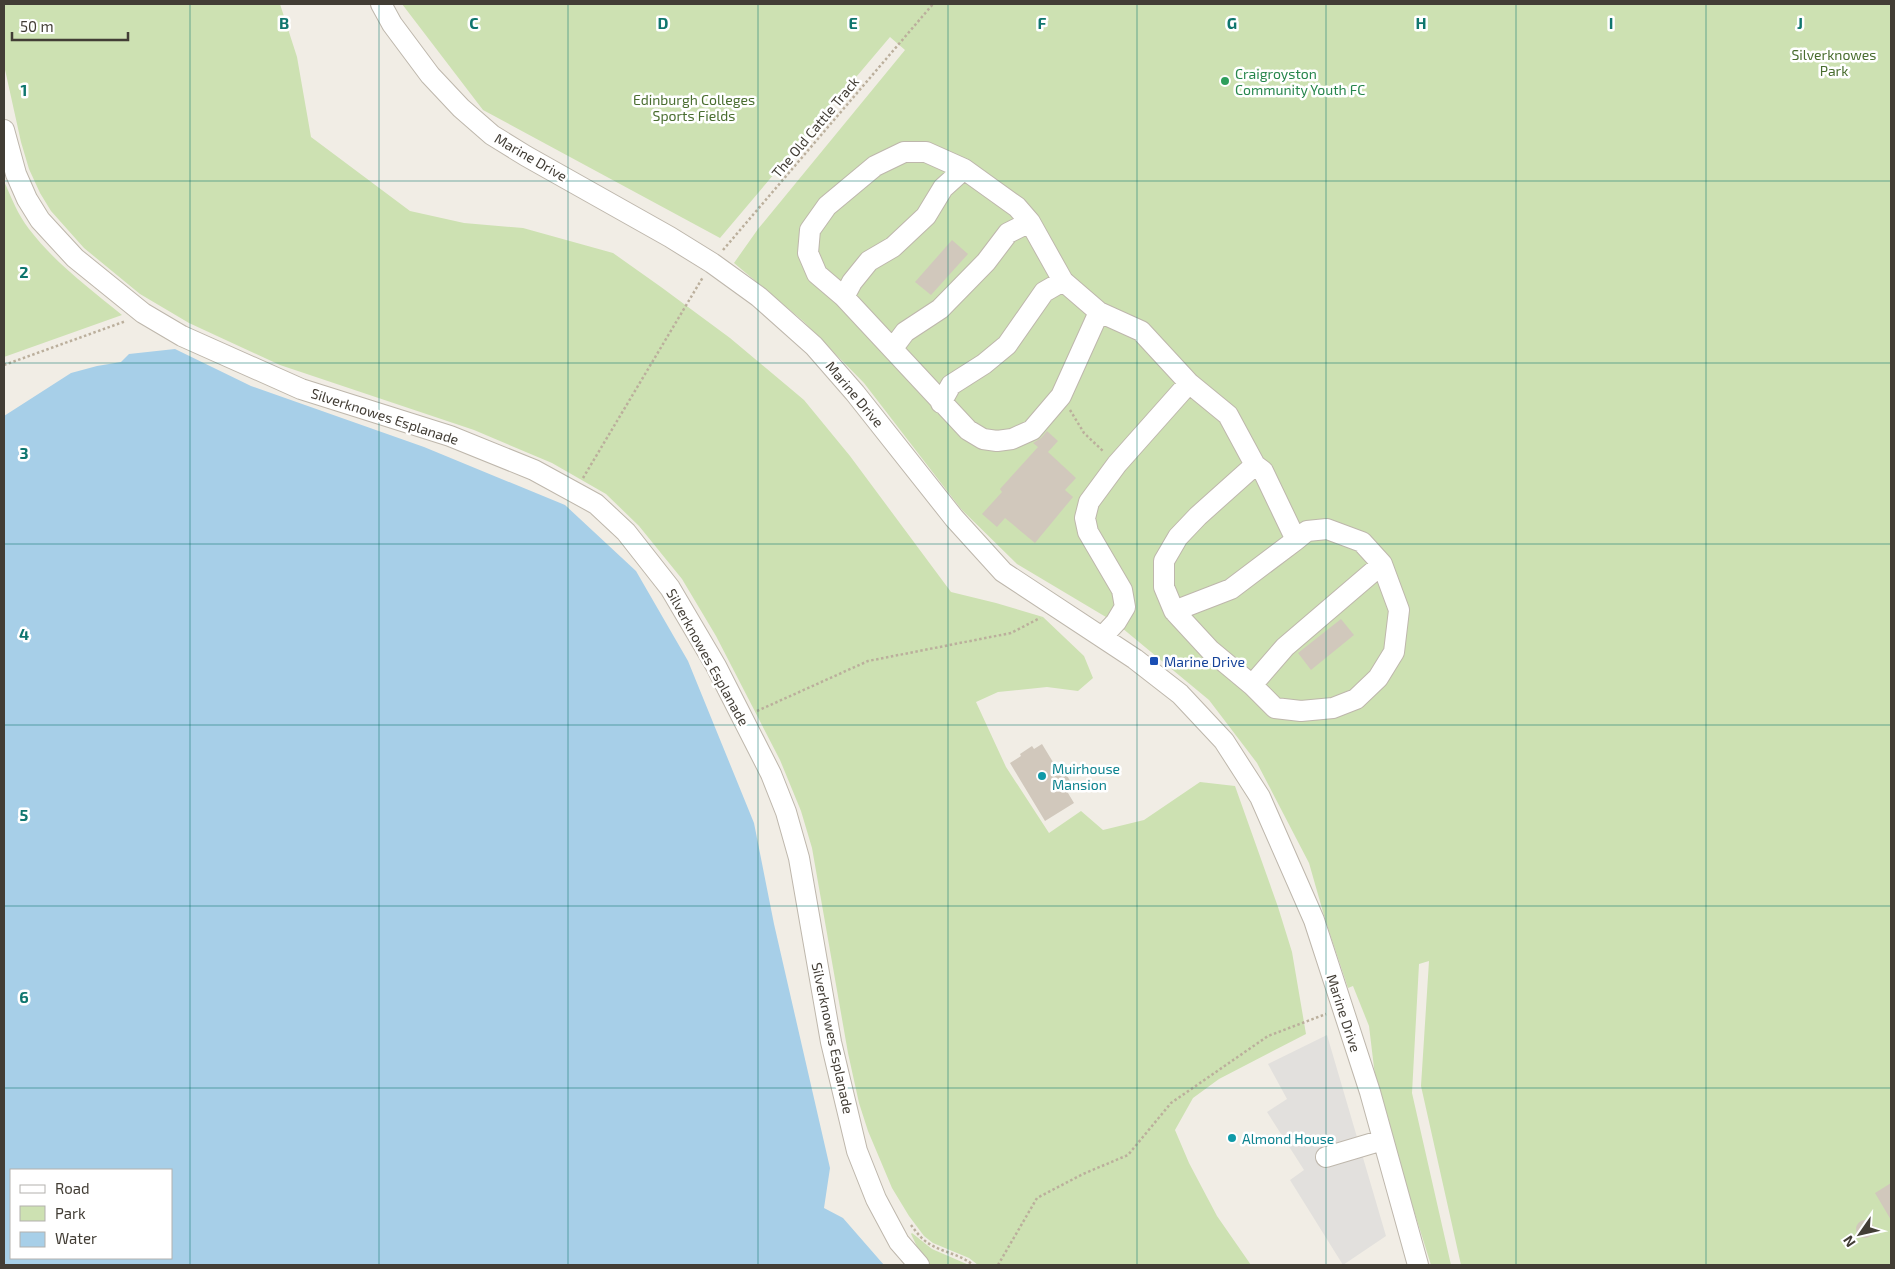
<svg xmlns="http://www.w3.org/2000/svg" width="1895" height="1269" viewBox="0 0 1895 1269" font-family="'Exo 2',sans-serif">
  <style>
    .green { fill: #cde1b2 }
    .parking { fill: #e2e0dd }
    .water { fill: #a7cfe8; fill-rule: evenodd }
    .building { fill: #d1c8bc }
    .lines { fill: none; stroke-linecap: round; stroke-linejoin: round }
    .minor-casing { stroke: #beb7ac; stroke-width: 22 }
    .path { stroke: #bbaf9c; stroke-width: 2.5; stroke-dasharray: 2.5 2.5; stroke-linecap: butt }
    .minor { stroke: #fff; stroke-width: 20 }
    .grid { fill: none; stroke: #0f766e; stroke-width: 1; stroke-opacity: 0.55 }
    .leisure-dot { fill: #2e9e5b; stroke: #fff; stroke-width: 2 }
    .transit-dot { fill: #1a4fb4; stroke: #fff; stroke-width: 2 }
    .culture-dot { fill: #0f9aa8; stroke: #fff; stroke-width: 2 }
    .labels { text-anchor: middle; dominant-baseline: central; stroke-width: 5; stroke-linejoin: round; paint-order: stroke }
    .park-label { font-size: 14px; fill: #496d2f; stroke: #fff }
    .leisure-label { font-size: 14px; fill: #27864d; stroke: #fff; text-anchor: start }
    .street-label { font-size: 14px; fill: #423d35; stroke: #fff }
    .transit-label { font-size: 14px; fill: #164399; stroke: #fff; text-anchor: start }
    .culture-label { font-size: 14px; fill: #0d838f; stroke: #fff; text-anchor: start }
    .grid-label { font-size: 16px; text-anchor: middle; font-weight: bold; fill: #0f766e; stroke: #fff; stroke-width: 5; stroke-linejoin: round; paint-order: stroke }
  </style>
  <rect width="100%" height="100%" fill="#f1ede5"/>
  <!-- green -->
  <path class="green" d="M4,4H280L297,57L311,137L410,211L464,223L523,228L613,253L661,287L730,338L804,400L850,456L951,592L996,603L1043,617L1084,656L1093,678L1078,691L1047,687L998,692L976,702L1006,767L1049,833L1081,811L1103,830L1144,820L1200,782L1235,786L1278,907L1292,952L1306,1034L1219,1079L1193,1098L1175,1130L1189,1163L1217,1216L1251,1265H978L969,1258L933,1243L924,1236L909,1216L892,1188L868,1131L859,1103L848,1053L812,848L801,811L780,760L716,636L682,579L639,526L606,494L552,463L474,430L280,365L189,323L140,294L84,248L51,211L40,193L29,169L21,142L4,65Z
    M402,4H1891V1265H1461L1421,1086L1429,961L1419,964L1412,1093L1451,1265H1431L1398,1160L1388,1117L1375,1076L1369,1026L1353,986L1348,988L1325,919L1309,863L1257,763L1209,700L1116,623L1017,564L961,509L864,383L803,321L734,263L758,229L905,50L890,37L720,238L483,110Z
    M4,181C11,197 18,215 29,229C55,263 89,288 122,315L4,357Z
    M912,1233L932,1249L969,1265H930L921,1255L911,1234Z"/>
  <!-- parking -->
  <path class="parking" d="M1327,1035L1386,1236L1343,1265L1290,1180L1304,1170L1267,1112L1287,1099L1268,1064Z"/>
  <!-- water -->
  <path class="water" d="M175,349L251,386L424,447L565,505L636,571L688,661L754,823L774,924L830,1168L824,1208L843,1218L884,1265H4V416L71,373L97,366L121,362L129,354ZM11,1170H171V1258H11Z"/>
  <!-- building -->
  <path class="building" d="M952,240L968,254L931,295L915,282Z
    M1047,431L1058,441L1048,452L1076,478L1065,490L1073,497L1035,543L1005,518L997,527L982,514L1002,492L1000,489L1038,447L1033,443L1041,438Z
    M1341,619L1354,635L1311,670L1298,653Z
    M1042,744L1056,767L1060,764L1072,784L1065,788L1074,803L1045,821L1010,763L1021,756L1020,754L1032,746L1034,749Z
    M1891,1183V1220L1875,1193Z
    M1856 1229a9 9 0 1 1 18 0a9 9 0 1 1-18 0Z"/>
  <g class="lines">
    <defs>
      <path id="minor" d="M381,4L392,24L430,75L461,108L492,135L526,156L670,237L712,263L759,297L814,346L855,393L954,518L1003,572L1135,659L1180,694L1224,741L1260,797L1314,920L1370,1092L1418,1265
        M4,130L16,174L27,199L40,220L75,258L143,313L182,336L301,389L450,436L534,470L596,504L626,532L670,588L716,666L771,774L786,812L799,858L831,1042L857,1151L876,1199L899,1242L919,1265
        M844,297L852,282L869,261L893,247L926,216L943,188L964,169
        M1099,312L1061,396L1032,430L1012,439L997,441L983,439L968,430L844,297L817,274L808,253L810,230L827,206L875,166L904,152H926L964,169L1017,207L1030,222L1063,281L1099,312L1141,331L1189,383L1228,415L1255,465L1263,471L1296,540L1307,531L1327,529L1362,542L1382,564L1399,610L1394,652L1378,678L1356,699L1333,708L1301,711L1275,708L1252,685L1210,650L1174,611L1164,587V561L1178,537L1198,516L1255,465
        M893,348L905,332L940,309L986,262L1008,233L1030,222
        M941,403L951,385L984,364L1007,345L1044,292L1063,281
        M1174,611L1231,589L1296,540
        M1103,636L1116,622L1125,607L1122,590L1088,532L1085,518L1089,502L1117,464L1189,383
        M1252,685L1285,647L1382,564
        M1326,1157L1383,1140"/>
    </defs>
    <!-- minor casing -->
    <use href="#minor" class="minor-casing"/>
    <!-- path -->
    <path class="path" d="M723,250L933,4
      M4,365L126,321
      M1070,410L1084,433L1104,452
      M583,478L703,277
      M757,711L868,661L1011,633L1040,618
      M911,1225C915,1230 919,1236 924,1240C938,1252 959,1253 973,1265
      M998,1265L1037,1198L1083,1174L1128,1155L1171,1103L1268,1036L1326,1014"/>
    <!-- minor -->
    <use href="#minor" class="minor"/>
  </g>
  <!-- grid -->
  <path class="grid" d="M190,4V1265M379,4V1265M568,4V1265M758,4V1265M948,4V1265M1137,4V1265M1326,4V1265M1516,4V1265M1706,4V1265M4,181H1891M4,363H1891M4,544H1891M4,725H1891M4,906H1891M4,1088H1891"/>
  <!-- markers -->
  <circle class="leisure-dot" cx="1225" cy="81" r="5"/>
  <rect class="transit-dot" x="1149" y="656" width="10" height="10" rx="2.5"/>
  <g class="culture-dot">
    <circle cx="1042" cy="776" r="5"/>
    <circle cx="1232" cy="1138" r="5"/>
  </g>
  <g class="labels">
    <!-- park labels -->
    <g class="park-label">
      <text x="1834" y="54">Silverknowes<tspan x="1834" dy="16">Park</tspan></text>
      <text x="694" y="99">Edinburgh Colleges<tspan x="694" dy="16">Sports Fields</tspan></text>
    </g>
    <!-- leisure labels -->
    <g class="leisure-label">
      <text x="1235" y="73">Craigroyston<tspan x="1235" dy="16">Community Youth FC</tspan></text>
    </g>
    <!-- street labels -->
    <g class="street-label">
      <text transform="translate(815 127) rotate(-50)">The Old Cattle Track</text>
      <text transform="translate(531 157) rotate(30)">Marine Drive</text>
      <text transform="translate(855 394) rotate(50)">Marine Drive</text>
      <text transform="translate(385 416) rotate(18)">Silverknowes Esplanade</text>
      <text transform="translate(708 657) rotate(61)">Silverknowes Esplanade</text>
      <text transform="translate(1344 1013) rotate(72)">Marine Drive</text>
      <text transform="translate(833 1038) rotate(78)">Silverknowes Esplanade</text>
    </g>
    <!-- transit labels -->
    <g class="transit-label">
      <text x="1164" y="661">Marine Drive</text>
    </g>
    <!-- culture labels -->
    <g class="culture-label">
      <text x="1052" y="768">Muirhouse<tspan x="1052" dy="16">Mansion</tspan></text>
      <text x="1242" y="1138">Almond House</text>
    </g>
  </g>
  <g class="grid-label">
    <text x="284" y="29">B</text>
    <text x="474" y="29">C</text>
    <text x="663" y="29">D</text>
    <text x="853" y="29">E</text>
    <text x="1042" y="29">F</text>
    <text x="1232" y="29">G</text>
    <text x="1421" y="29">H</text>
    <text x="1611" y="29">I</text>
    <text x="1800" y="29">J</text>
    <text x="24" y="96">1</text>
    <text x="24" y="278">2</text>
    <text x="24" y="459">3</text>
    <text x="24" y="640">4</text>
    <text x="24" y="821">5</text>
    <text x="24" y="1003">6</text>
  </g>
  <!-- border -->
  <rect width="1895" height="1269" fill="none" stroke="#423d35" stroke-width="10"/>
  <!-- legend -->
  <rect x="10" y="1169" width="162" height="90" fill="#ffffff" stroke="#b3b1ae"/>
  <rect x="20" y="1185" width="25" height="8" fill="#ffffff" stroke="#b3b1ae"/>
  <text x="55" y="1194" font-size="15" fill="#423d35">Road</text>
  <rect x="20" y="1206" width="25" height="15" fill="#cde1b2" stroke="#b3b1ae"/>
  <text x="55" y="1219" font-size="15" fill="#423d35">Park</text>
  <rect x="20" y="1232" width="25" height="15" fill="#a7cfe8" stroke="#b3b1ae"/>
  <text x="55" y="1244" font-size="15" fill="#423d35">Water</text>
  <!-- north arrow -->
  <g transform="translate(1860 1234) rotate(236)" stroke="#ffffff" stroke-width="4" paint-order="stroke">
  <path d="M0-4L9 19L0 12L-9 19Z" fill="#423d35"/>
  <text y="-8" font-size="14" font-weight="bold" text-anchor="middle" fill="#423d35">N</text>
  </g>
  <!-- scale -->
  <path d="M12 32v8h116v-8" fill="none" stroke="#423d35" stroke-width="2.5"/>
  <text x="20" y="32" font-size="15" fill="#423d35" stroke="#ffffff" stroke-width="4" paint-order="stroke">50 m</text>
</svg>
